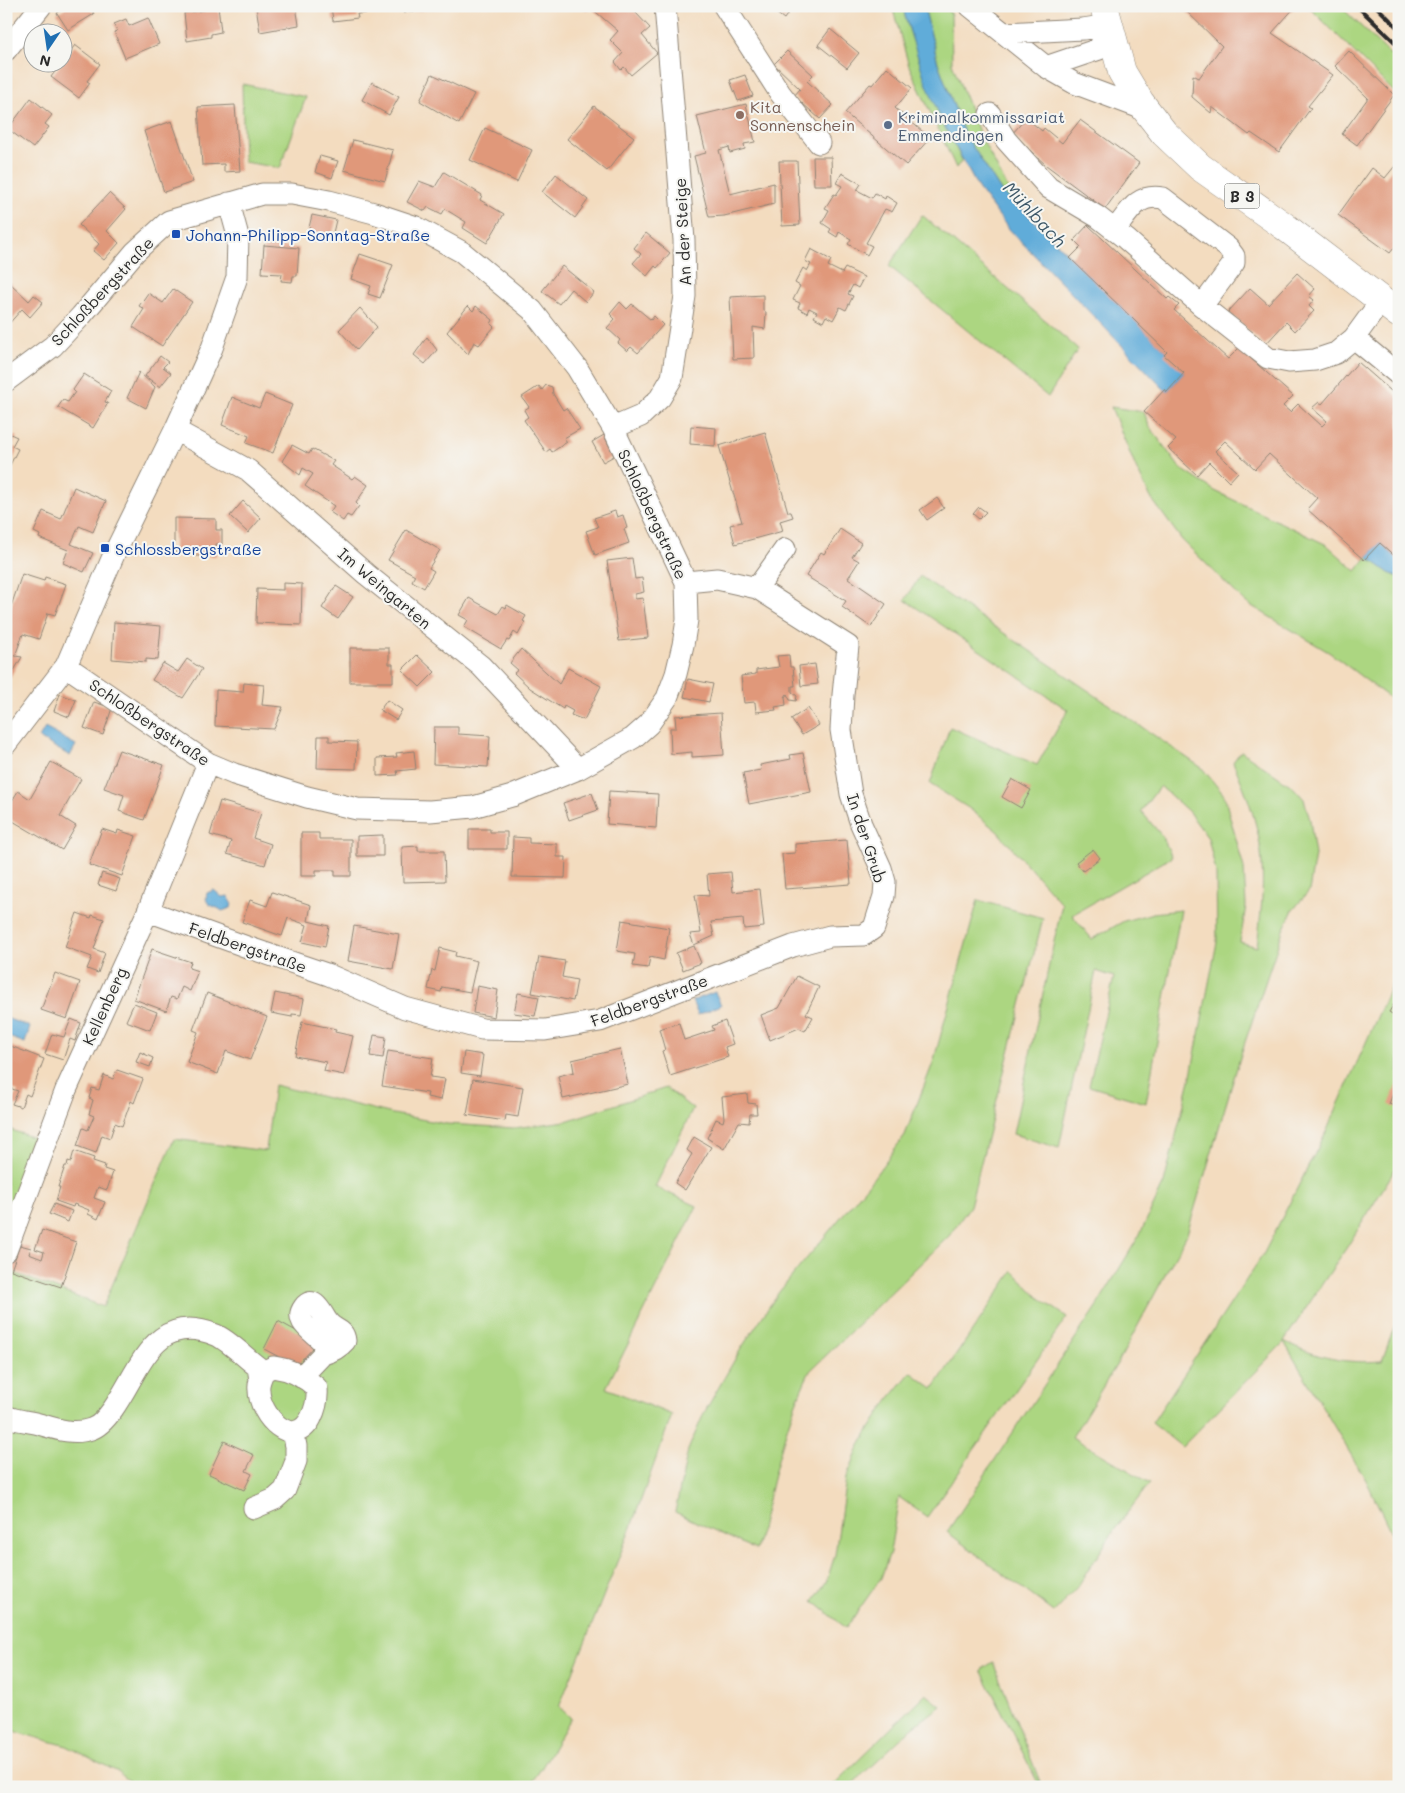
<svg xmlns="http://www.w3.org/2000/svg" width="1405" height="1793" viewBox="0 0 1405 1793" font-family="Mali,sans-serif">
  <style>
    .green { fill: #acd681; stroke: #6c8056 }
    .water { fill: #60acd9; stroke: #466c82 }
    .building { fill: #e0987a }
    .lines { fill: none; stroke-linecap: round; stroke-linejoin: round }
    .minor-casing { stroke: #8f8475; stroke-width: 23 }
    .major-casing { stroke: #8f8475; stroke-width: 29 }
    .minor { stroke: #fff; stroke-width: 21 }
    .major { stroke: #fff; stroke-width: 28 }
    .rail { stroke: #2b2b2b; stroke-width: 4 }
    .education-dot { fill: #8d6e63; stroke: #f6f6f2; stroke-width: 2 }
    .service-dot { fill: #5c6f8a; stroke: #f6f6f2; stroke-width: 2 }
    .transit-dot { fill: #1a4fb4; stroke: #f6f6f2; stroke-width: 2 }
    .labels { text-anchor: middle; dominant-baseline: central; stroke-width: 4; stroke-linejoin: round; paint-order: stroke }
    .shield { fill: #f6f6f2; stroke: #686867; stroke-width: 1 }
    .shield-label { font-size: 15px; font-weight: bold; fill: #2b2b2b }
    .education-label { font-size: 16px; fill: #785e54; stroke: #f6f6f2; text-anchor: start }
    .service-label { font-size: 16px; fill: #4e5e75; stroke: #f6f6f2; text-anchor: start }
    .street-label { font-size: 16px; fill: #2b2b2b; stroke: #f6f6f2 }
    .transit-label { font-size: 16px; fill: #164399; stroke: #f6f6f2; text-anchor: start }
    .water-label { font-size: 18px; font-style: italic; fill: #3e5868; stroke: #f6f6f2 }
  </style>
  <rect width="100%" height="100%" fill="#f6f6f2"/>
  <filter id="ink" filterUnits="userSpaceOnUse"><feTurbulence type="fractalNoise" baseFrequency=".02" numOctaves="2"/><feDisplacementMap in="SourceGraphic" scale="10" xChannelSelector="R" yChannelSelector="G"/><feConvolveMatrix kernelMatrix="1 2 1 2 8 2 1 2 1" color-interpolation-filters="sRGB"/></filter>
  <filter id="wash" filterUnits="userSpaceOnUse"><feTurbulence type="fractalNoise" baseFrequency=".0096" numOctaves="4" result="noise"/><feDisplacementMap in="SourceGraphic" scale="20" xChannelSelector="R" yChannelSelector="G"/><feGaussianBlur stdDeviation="1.12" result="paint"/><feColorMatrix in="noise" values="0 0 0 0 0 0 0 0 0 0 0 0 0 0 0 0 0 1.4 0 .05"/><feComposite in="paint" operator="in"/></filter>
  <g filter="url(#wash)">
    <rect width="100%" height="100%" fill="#f3dcbf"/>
    <!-- green -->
    <path class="green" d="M892,6H903L905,16C921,68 937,111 962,160L956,168L909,66Z
      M924,6H941L951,13L952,63L981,137L1015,202L1003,194L964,133L938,63Z
      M1308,6H1340L1399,63V97Z
      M242,84L306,97L280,168L244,162Z
      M922,215L1078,349L1048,397L889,266Z
      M1111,407L1144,412L1149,426L1180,468L1215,491L1327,545L1356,571L1367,557L1389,573L1399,577V705L1330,653L1245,602L1182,540L1151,498L1136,468Z
      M920,576L1202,768L1224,795L1244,868L1246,906L1240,942L1257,947C1260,920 1264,893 1262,866C1261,830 1247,794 1233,762L1241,751L1293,787L1304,799L1310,820L1315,855L1309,891L1293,910L1283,930L1242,1051L1187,1234L1120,1359L1072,1437L1150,1483L1115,1529L1078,1586L1054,1612L947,1532L1098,1304L1139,1236L1164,1183L1190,1080L1217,942L1216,872L1208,838L1188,811L1160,786L1141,811L1162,836L1172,857L1072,915L1092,939L1124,921L1153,913L1181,910L1146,1103L1089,1086L1114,977L1096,971L1059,1148L1013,1134L1062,904L997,831L970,809L930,784L950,727L1037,765L1068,710L905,600Z
      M978,900L1043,918L970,1206L949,1236L810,1371C782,1427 771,1490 756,1550L675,1512L688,1450L704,1413L742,1347L779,1292L874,1177L905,1135L933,1063Z
      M1399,968V1163L1347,1247L1284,1341C1316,1358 1346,1364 1382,1361L1399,1314V1549L1366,1480L1284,1342L1182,1447L1152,1423L1264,1253L1327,1130Z
      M274,1085L393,1114L447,1124L514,1128L566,1121L666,1088L693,1109L655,1187L697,1206L606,1388L672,1415L631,1527L559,1707L571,1718L541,1769L528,1787H137L118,1772L67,1746L6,1729V1270L103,1307L174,1139L266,1151Z
      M6,1111L10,1119L11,1130L34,1138L6,1219Z
      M1013,1271L1038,1297L1067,1317L927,1517L899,1497L890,1552L881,1578L846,1628L813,1601L826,1583L835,1555L846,1478L862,1441L889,1399L911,1372L933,1389Z
      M993,1662L1042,1787H1040L981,1670Z
      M926,1694L941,1706L912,1728L849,1787H831Z"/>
    <!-- water -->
    <path class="water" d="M903,6H924L938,63L964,133L1003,194L1015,202L1167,352L1184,373L1167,392L1008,228L978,188L942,122L925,80L905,16Z
      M1380,543L1399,560V577L1389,573L1367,557Z
      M45,728L76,745L70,756L39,738Z
      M214,890L222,897L228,896L232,903L231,908L222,911C216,905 203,907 207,893Z
      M715,992L721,1005L698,1015L692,1001Z
      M6,1018L30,1027L25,1043L6,1036Z"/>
    <g id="blocks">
      <!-- building -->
      <path class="building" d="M68,6H90L94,14L68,30L57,13Z
        M204,6H218L221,32L211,34V37L187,41L184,13L205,10Z
        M256,6H296L299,25L260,32Z
        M331,6H369L370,13L357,14L358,18L333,21Z
        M403,6H445V7L404,13Z
        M579,6H640L635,12L650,28L642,35L657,53L631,75L624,67L621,70L615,62L623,53L610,40L618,31L590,7L587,11Z
        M767,6H793L784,19Z
        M1181,6H1296L1272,33L1333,75L1308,106L1311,108L1279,152L1251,133L1249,135L1212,107L1211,113L1192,97L1193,75L1199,78L1222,46Z
        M148,18L159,44L125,58L114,32L117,31L114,24L126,19L129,26Z
        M830,29L859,53L847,68L818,45Z
        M75,45L100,64L87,81L90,83L79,98L51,77Z
        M787,51L813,75L807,81L833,105L820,119L794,96L800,89L774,64Z
        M1349,51L1394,95L1357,145L1342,134L1368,98L1335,66Z
        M887,67L912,88L895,108L930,138L906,165L845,113L870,84L872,85Z
        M432,74L474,94L459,124L420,101Z
        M745,75L753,96L738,101L730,80Z
        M372,82L399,97L389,115L362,100Z
        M31,98L52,115L45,124L49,127L33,148L8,129Z
        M746,104L755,142L744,144L745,149L730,153L729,147L719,150L730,194L774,183V204L724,216L709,217L694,156L706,153L697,116Z
        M235,105L240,171L224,172V164L202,165L198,107Z
        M594,106L634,137L607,171L567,139Z
        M1026,118L1042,131L1044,128L1062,143L1080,120L1139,163L1105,209L1046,165L1012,134Z
        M172,121L193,182L164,192L144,131Z
        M485,128L532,150L517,182L470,160Z
        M353,140L393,150L385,181L344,170Z
        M320,156L338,161L332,178L315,172Z
        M813,157H831L832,185H814Z
        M779,161H797L800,225L782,226Z
        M1399,161V242L1390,253L1338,215L1372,168L1385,178Z
        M444,172L482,195L480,200L504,214L487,243L463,228L466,222L445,209L442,214L428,207L425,211L407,202L419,181L435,187Z
        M842,173L861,184L857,190L872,198L875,193L885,199L886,196L897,203L892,212L885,209L866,243L872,246L867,255L848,244L851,239L839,232L837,237L829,232L831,229L822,223L829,210L825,208L834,194L836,195L842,186L836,183Z
        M556,174L588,200L575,218L542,192Z
        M109,193L126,209L107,231L119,243L104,260L93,251L99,244L79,225Z
        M312,215L336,220L332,237L308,232Z
        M1088,225L1167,299L1169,297L1179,305L1174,310L1228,359L1239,348L1293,396L1283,406L1290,412L1298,404L1322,426L1327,421L1312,408L1319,402L1322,404L1358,362L1399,398V560L1380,543L1364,560L1307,509L1317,498L1269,454L1255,469L1225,441L1215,451L1238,472L1229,482L1209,462L1197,475L1168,448L1176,440L1144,412L1165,389L1167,392L1184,373L1164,355L1167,352L1070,258L1081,247L1074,240Z
        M646,233L670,253L657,268L655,266L647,276L633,263L641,254L634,248Z
        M264,245L299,248L297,276H293L292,282L281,281L282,274L262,273Z
        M811,249L831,260L828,266L842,273L845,268L864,277L858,288L853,285L848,294L853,296L846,310L840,307L833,320L826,316L823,322L814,317L817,312L809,308L807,313L798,308L800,303L793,300L800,286L795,283L803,268L807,271L811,264L805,261Z
        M360,254L393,265L380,298L368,294L371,286L351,279Z
        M562,266L594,292L586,302L571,289L559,304L542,291Z
        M1297,273L1315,289L1309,296L1314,300L1309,306L1314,311L1295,331L1286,322L1265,345L1228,312L1250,288L1268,304Z
        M9,282L29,301L34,295L43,302L30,317L22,309L6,327V285Z
        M173,289L192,302L162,346L133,327L144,309L139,306L148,293L163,303Z
        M763,295V310L766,312L765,329L753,327L754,358L733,359L730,297Z
        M620,302L627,309L632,304L651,320L654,316L663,325L638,353L631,347L627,351L618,343L620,340L607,328L615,319L610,314Z
        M468,306L473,311L476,306L493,320L491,324L494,327L479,345L474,342L468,354L447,332Z
        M360,308L377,327L357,350L339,330Z
        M427,337L437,350L425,364L414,355Z
        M160,356L168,362L163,367L171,373L160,387L145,376Z
        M139,372L155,387L146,408L127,398Z
        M84,374L111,391L105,402L108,403L93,428L58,407L63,400L68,402L75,392L73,390Z
        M546,385L552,387L553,394L563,410L566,408L580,429L564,438L567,442L552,452L550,449L546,452L524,420L528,417L524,410L529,407L522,397L539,386L542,390Z
        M265,394L292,405L273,453L246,443L249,436L222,425L232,397L259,408Z
        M691,426L716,428L715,446L690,444Z
        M6,432L17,437L12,446L18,449L6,473Z
        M765,432L788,512H791L793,517L780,521L783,531L735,544L730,525L742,522L719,446Z
        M604,435L614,456L603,462L592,442Z
        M292,445L309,454L312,449L334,461L331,465L352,479L355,476L368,485L356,503L359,506L351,517L347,515L343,521L330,512L334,506L305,486L313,474L303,468L300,475L282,461Z
        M74,487L106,501L93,532L79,526L71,544L93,553L84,572L63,563L68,550L39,538L40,535L34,532L43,511L61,519Z
        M937,498L944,508L927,520L920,510Z
        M243,501L261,518L248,533L230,516Z
        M979,507L986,512L979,519L973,514Z
        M615,511L617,517L623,515L627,528L624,529L629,543L595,555L586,531L598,527L594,518Z
        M174,518L216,519V530H222V544H216V556H191V552H174Z
        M840,529L861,543L852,557L859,561L848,578L886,604L871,627L842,607L846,601L806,576L821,552L824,554Z
        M406,530L440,550L429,568L434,571L424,588L412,581L415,575L388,560Z
        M632,558L635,579L642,578L644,592L635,594V599L643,598L648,638L619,641L607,561Z
        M22,574L44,581L45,577L66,584L55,615L48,613L39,639L23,634L15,656L22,657L9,679L6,677V621Z
        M283,583L302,584L301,625L256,623L257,589L283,590Z
        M336,586L353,597L338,619L322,608Z
        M469,598L498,614L503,606L506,608L507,605L526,616L523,621L525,622L518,635L514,632L509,641L507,640L501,649L464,627L468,620L459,615Z
        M114,622L161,626L158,660L146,659V662L112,659Z
        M350,648H389V664H393V682H350Z
        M521,649L559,684L568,668L601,686L584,720L571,715L573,711L564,706L563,709L530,688L514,673L518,670L510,663Z
        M417,655L435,672L420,687L402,670Z
        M789,655L790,667H793L795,686H792V692L797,696L796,701L790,700L787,694L785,697L786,705L775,707L776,710L756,712L755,702L744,703L741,676L756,674V670L779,667L777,656Z
        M187,659L202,669L183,698L152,680L163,663L178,672Z
        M815,664L818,684L801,686L799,666Z
        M688,679L713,684L709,702L684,697Z
        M244,683L264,685L262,705L283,707L274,729L215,726L216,690L243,692Z
        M60,694L76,700L69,717L54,711Z
        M387,700L402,710L396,720L380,710Z
        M94,702L112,708L103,735L84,728Z
        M808,708L819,725L802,735L791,719Z
        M721,713L724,755L692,757V752L671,754L670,728H676L675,716Z
        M434,727H458V734L490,736L488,767L433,764Z
        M318,736H329V741L357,742L356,769L317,768Z
        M119,750L164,765L144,820L119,811L124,795L104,788Z
        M414,751L416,769L397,771L398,775L377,776V758L397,757L396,753Z
        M803,753L811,792L749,804L743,773L761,770L760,765L791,759L790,755Z
        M51,762L81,779L60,816L76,826L62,850L6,817V811L18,791L30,799Z
        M1012,779L1031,790L1021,808L1002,797Z
        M609,791L658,794L656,828L607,824Z
        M592,793L598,810L569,820L563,803Z
        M220,801L261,813L253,838L271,844L265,865L227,854L231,841L210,835Z
        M102,829L117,834L118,830L136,836L122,876L89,865Z
        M469,829H490V832H507V849H469Z
        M301,833H319V839H351V876H335V870H316V876H301Z
        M383,835V856H357V836Z
        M513,837L529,838V843L557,844V857H566L565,878L512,877Z
        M847,840L851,884L785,889L782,854L795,853V844Z
        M418,846V851H444L445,881L403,882L402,847Z
        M1093,849L1100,858L1083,871L1076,862Z
        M731,872L733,892L760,889L764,927L744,929L743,919L711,922L714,936L694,945L690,934L701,933L695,895L709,896L707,874Z
        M102,873L120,879L116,891L98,885Z
        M272,892L311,905L308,921L329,926L325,947L302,942L307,925L288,918L282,936L242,922L250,900L267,906Z
        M77,913L91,918L92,915L104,919L94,949L105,953L98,973L87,969L92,957L65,947Z
        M622,920L669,928L664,960L650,957L648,968L633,966L635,954L617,951Z
        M354,926L399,934L393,969L348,961Z
        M694,946L701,963L683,970L676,953Z
        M440,948L456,952L455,956L477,961L470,992L442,987L441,992L428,989L432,970L435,971Z
        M152,949L191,962L189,968L198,971L190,991L182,987L177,999L171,997L166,1011L134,999Z
        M539,957L565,961L562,977L577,980L573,1001L532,993Z
        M55,973L80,982L67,1019L41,1010Z
        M797,976L819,987L806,1014L813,1017L805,1031L799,1028L770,1040L761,1015L779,1008Z
        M477,986L498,990L494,1017L473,1013Z
        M207,993L267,1017L250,1060L226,1051L218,1074L187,1062L198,1032L193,1030Z
        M275,993L304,999L301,1015L292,1014V1017L271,1013Z
        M518,993L539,997L535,1016L514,1013Z
        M134,1003L157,1012L150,1030L126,1021Z
        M1394,1004L1399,1007V1018L1389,1012Z
        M71,1019L81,1023L75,1041L70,1039L63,1060L45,1054L52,1034L64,1037Z
        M725,1021L733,1044L725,1047L728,1057L670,1076L662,1051L665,1050L659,1029L679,1023L684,1040L714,1030L712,1026Z
        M302,1022L336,1029L335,1032L353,1036L344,1075L324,1071L326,1062L295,1056Z
        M374,1035L386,1037L383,1058L370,1056Z
        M8,1045L44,1059L30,1096L26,1094L21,1107L12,1104L18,1091L6,1087V1049Z
        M620,1049L628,1084L563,1099L558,1076L574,1072L572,1060Z
        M388,1051L433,1058L430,1077L445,1079L441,1100L427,1097L428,1093L382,1086Z
        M140,1052L153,1058L150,1067L136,1062Z
        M464,1052L483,1055L480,1076L461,1073Z
        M117,1070L143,1079L134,1103L131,1101L122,1126L115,1123L110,1138L102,1135L96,1153L77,1146L83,1128L88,1130L94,1116L89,1114L93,1100L89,1098L92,1088L99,1090L104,1075L113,1079Z
        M473,1079L523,1087L518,1117L506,1115L505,1121L467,1115Z
        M1396,1086H1399L1397,1107L1389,1104Z
        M747,1094L748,1103L756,1104L757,1114H750L749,1123L739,1122L724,1149L707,1138L716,1119L723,1122L724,1118L722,1097Z
        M694,1137L711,1147L685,1190L675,1183L692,1154L687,1150Z
        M74,1151L94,1158L93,1161L105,1165L104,1169L113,1172L107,1190L98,1187L94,1198L105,1202L98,1219L88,1214L89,1210L74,1204L73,1207L56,1201L60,1187H58L65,1166H67L68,1161L71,1162Z
        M54,1204L72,1211L68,1222L49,1214Z
        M42,1230L76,1242L61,1287L11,1270L20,1245L31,1248L29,1254L42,1259L44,1252L35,1249Z
        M278,1321L318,1343L309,1361L303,1358L298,1367L264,1349Z
        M224,1441L254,1455L246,1471L252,1474L244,1490L209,1474Z"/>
    </g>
  </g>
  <g filter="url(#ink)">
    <use href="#blocks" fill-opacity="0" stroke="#8f8475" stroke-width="1"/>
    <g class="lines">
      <defs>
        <path id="minor" d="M724,6L780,93L819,143
          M970,6L1046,67L1074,83L1146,110
          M1005,33L1083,29L1109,25
          M6,50L41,6
          M1046,67L1099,49L1109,25
          M990,114L1006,140L1049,188L1098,217L1126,239L1202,306L1268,358L1289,362L1315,360L1336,353L1354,338L1381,301
          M1115,230C1129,212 1137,193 1163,198L1228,248L1234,256V263L1202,306
          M1354,338L1399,375
          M6,381L53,346L81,316L135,252L169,221L262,194H292L329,201L374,213L416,227L462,252L532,310L577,368L613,428L686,582L687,620L683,645L676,674L667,698L649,724L633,738L578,769L512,796L473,807L430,811L357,809L307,797L234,774L208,763L66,666
          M613,428L641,416L660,398L672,378L685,296L684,240L665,6
          M175,430L248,470L366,574L481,666L578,769
          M757,588L785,549
          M6,744L66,666L115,552L175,430L212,348L237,277L238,236L229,203
          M148,911L247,947L329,975L405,1008L482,1029L545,1030L600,1021L793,946L830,936L864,935L874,928L884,896L885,882L881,868L861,824L851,794L841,730L843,695L848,646L757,588L717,579L686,582
          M6,1251L66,1090L148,911L208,763
          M273,1367C289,1369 305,1377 317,1388C318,1400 316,1408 311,1418C293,1452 259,1415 259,1390C258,1383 261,1377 264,1371Z
          M301,1377L323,1354L324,1344C317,1333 292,1323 304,1307C314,1293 323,1316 328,1322C334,1331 344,1328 345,1341C339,1348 331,1352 323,1354
          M6,1416C16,1421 29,1421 39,1424C56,1429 74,1435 91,1429C99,1427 108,1416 113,1409C141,1369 154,1310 216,1335C228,1340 247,1359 258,1367L260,1380
          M254,1508L275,1499L285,1490L296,1461V1446L293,1432"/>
        <path id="major" d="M1104,6L1122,72L1140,102L1164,133L1200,167L1284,226L1399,314"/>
      </defs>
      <!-- minor casing -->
      <use href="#minor" class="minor-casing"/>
      <!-- major casing -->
      <use href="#major" class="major-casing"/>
      <!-- minor -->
      <use href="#minor" class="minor"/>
      <!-- major -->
      <use href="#major" class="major"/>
      <!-- rail -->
      <path class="rail" d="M1357,6L1399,46
        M1376,6L1399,29"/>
    </g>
  </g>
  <!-- markers -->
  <circle class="education-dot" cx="740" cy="115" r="5"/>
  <circle class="service-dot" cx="888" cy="125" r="5"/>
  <g class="transit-dot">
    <rect x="171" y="229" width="10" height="10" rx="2.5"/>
    <rect x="100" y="543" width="10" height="10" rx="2.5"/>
  </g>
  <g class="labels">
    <!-- shield labels -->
    <rect class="shield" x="1224.5" y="183.5" width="35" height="25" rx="4"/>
    <g class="shield-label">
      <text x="1242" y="196">B 3</text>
    </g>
    <!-- education labels -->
    <g class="education-label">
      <text x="750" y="106">Kita<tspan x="750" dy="18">Sonnenschein</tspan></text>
    </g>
    <!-- service labels -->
    <g class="service-label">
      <text x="898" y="116">Kriminalkommissariat<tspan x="898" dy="18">Emmendingen</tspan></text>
    </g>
    <!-- street labels -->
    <g class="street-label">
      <text transform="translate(682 232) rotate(-93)">An der Steige</text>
      <text transform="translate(102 291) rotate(-47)">Schloßbergstraße</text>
      <text transform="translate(653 514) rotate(65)">Schloßbergstraße</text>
      <text transform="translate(385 588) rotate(40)">Im Weingarten</text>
      <text transform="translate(150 722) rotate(34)">Schloßbergstraße</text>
      <text transform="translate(867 838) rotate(72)">In der Grub</text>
      <text transform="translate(248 947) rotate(19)">Feldbergstraße</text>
      <text transform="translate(649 1000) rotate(-20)">Feldbergstraße</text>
      <text transform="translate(104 1006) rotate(-65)">Kellenberg</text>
    </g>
    <!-- transit labels -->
    <g class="transit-label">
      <text x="186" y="234">Johann-Philipp-Sonntag-Straße</text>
      <text x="115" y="548">Schlossbergstraße</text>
    </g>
    <!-- water labels -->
    <g class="water-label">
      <text transform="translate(1035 214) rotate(47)">Mühlbach</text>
    </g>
  </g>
  <!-- margin -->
  <rect width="1405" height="1793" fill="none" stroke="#f6f6f2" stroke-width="25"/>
  <!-- north arrow -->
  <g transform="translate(48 48) rotate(193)"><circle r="24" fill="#f6f6f2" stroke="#a5a5a2"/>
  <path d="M0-4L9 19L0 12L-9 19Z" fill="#1f6fb2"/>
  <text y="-8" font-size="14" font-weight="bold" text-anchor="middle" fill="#2b2b2b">N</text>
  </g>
</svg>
